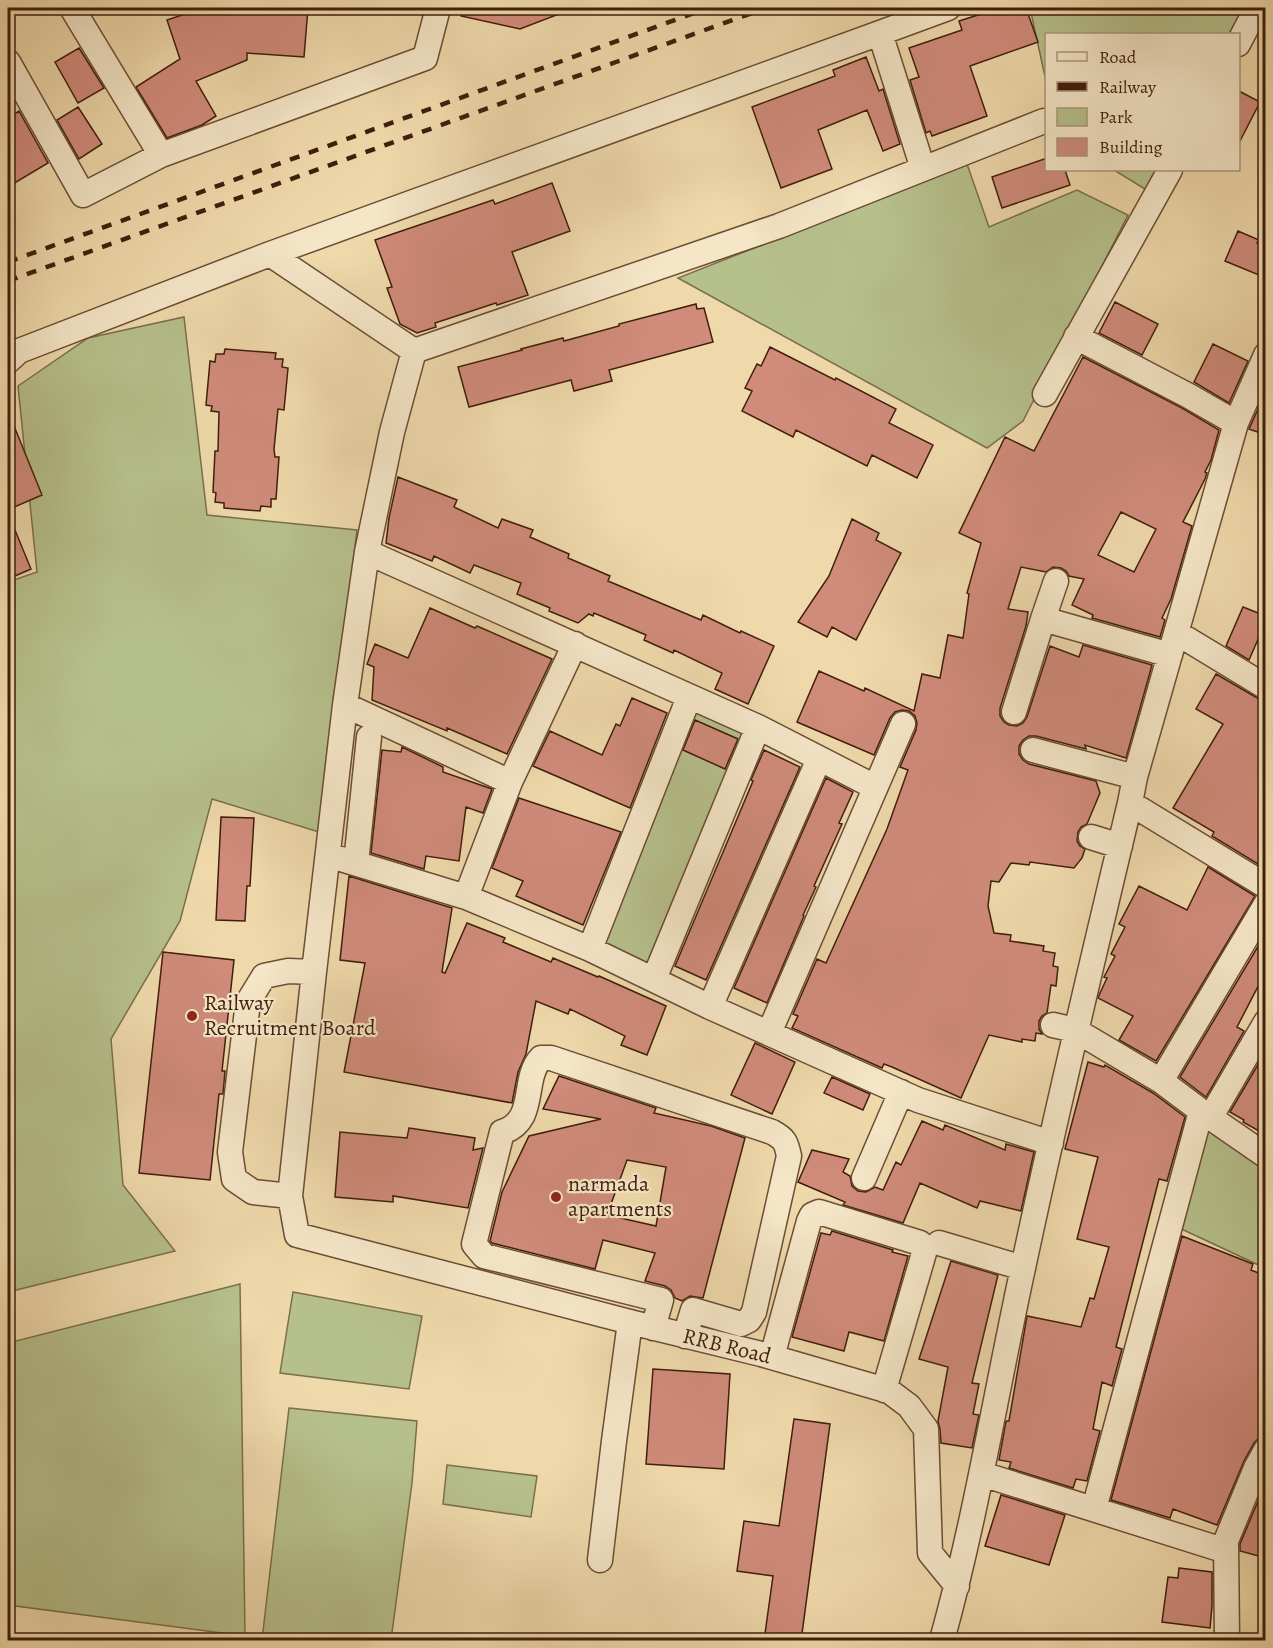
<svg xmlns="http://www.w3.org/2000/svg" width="1273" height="1648" viewBox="0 0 1273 1648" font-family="Alegreya,serif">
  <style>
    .green { fill: #b6c08b; stroke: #7a6f4c; stroke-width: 1.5 }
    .building { fill: #d08b7b; stroke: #3f1e0c; stroke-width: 1.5; fill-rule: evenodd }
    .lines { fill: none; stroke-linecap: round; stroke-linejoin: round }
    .minor-casing { stroke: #6b4d34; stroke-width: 27 }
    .minor { stroke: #f5e6c8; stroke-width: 24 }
    .rail { stroke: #3f1e0c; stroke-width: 4.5; stroke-dasharray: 10 10; stroke-linecap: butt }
    .poi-dot { fill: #8f2418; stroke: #f5e6c8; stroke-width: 2 }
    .labels { text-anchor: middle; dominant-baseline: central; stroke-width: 4.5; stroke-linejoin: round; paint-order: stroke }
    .poi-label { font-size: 22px; fill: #3f1e0c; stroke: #f5e6c8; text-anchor: start }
    .street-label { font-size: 22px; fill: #3f1e0c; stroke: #f5e6c8 }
  </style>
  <rect width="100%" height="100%" fill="#efd9ab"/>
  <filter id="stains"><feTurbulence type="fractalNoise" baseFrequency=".00333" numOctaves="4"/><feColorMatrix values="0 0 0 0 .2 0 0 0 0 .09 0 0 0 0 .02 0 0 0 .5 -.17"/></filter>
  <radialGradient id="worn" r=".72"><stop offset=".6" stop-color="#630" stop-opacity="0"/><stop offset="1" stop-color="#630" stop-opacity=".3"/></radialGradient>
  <!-- green -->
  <path class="green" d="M1030,8H1250L1235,34H1046V81Z
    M967,164L989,227L1077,190L1128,215L1023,421L987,448L678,278Z
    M1114,170H1160L1148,191Z
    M184,317L207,515L357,530L319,832L212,799L180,921L111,1039L123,1185L175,1251L8,1292V582L37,572L18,386L88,338Z
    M689,697L758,727L654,979L590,949Z
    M1201,1111L1265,1156V1268L1175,1226Z
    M240,1284L245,1636L8,1605V1343Z
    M293,1292L422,1316L409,1389L280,1373Z
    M289,1408L417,1421L412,1483L391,1640H262Z
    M447,1465L537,1476L531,1517L443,1504Z"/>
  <!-- building -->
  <path class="building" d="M203,8H308L304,57L247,53V60L196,81L216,116L202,125L167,138L136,87L180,59L167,20Z
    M462,8H572V9L520,29L461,16Z
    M1000,8H1026L1038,42L970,66L987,116L932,136L930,131L926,133L910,80L919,77L909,48L962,30L959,21Z
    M79,48L104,88L78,103L55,62Z
    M866,57L879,91L883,89L900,144L883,151L867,110L818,130L832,169L781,188L752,107L835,76L833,70Z
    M1239,91L1260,102L1239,143Z
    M78,107L102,144L79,159L57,120Z
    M19,111L48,163L8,187V118Z
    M1047,158V170H1065L1070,185L1002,208L992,177Z
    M552,183L570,231L512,252L528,295L497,305L496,303L435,323L436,327L417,333L400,324L387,288L392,287L375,240L493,200L495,204Z
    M1238,231L1259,240L1257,243L1266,247V278L1225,261Z
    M1115,302L1158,324L1142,355L1099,333Z
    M696,304L697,309L704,308L713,342L609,370L612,381L574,391L571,380L469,407L458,367L522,350L521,349L563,338L564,341L619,326V324Z
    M1213,344L1248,361L1229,403L1194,382Z
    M770,347L835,380L836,378L896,409L889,423L933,445L917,478L872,455L867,466L796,430L793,437L742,411L752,391L745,388L757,364L761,366Z
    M225,349L276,353L275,359H283L282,367L288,368L284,410L278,409L274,449L275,457H279L276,499H271V507L261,506L260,511L224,508V503L215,502L216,493L213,492L215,451H218L219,412L211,411L212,406L206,405L210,361L215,362L216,354H224Z
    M1083,357L1182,408L1219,430L1211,460L1205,472L1207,473L1205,479L1183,522L1192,526L1171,599L1162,618L1165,620L1160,637L1092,618L1093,615L1072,605L1084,579L1069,576L1066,571L1061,568L1053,567L1046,572L1021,567L1008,609L1028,612L1026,626L1000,708V716L1004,722L1009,725L1017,726L1023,723L1027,717L1050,646L1079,657L1083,645L1152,665L1126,758L1085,745L1086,749L1036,736H1029L1023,740L1019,746V754L1023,760L1029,764L1096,781L1100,793L1087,824L1081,827L1078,832L1077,841L1080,846L1085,849L1082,858L1074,868L1030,862L1029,865L1011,863L999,882L991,881L988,906L994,933L1011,935L1010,941L1044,946L1043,951L1055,953L1053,966L1058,967L1056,986L1051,985L1047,1013L1042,1016L1039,1021V1029L1042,1034L1036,1033L1035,1041L1022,1039V1042L989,1035L961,1098L892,1067L884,1064L882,1068L792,1028L798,1016L793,1014L817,959L826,963L887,829L908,770L900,767L916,730L917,723L915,716L909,711L902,710L895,712L890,718L874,755L797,722L819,671L864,691L865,688L914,711L922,674L940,678L948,635L963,638L969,594L967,593L981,543L959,533L1005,437L1034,451ZM1121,512L1156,529L1134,572L1098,555Z
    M1266,391V435L1249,429Z
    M8,411L42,495L12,508L8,496Z
    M398,477L457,500L454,507L498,528L502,519L533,530L530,537L569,554L568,558L610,576L608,581L701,620L703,615L740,633L741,631L774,646L748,704L715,689L722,673L674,650L673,653L644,640L646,635L594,613L593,616L589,614L578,623L549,611L550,608L517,594L521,583L474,565L470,573L434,556L432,561L386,543L389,518Z
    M8,513L31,569L8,579Z
    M852,519L879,533L876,540L901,553L856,640L832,627L827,637L798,622L829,576Z
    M1243,607L1266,616V621L1249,660L1226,646Z
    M430,608L475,628L477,626L552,659L507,754L447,728V731L372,700L374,667L367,664L375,644L408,658Z
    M1216,674L1259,699L1266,701V869L1212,836L1214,832L1173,808L1223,724L1196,709Z
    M632,698L667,713L630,808L533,766L550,731L602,755L616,724L620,726Z
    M695,720L738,739L725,769L683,750Z
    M402,747L443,767V772L492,789L483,813L466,807L459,861L426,856L424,869L371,853L382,750L401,752Z
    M764,750L800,767L706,980L675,966L753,781L751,780Z
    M826,778L853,792L839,823L842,824L814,886L816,887L803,915L804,916L767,1003L734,988Z
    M519,798L621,832L583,925L516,896L523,881L492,868Z
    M221,817L254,818L250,886H247L245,921L216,920Z
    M1208,867L1255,896L1156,1061L1119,1040L1133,1016L1098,998L1100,993L1107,978L1104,977L1115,956L1111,954L1125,927L1119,924L1139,886L1187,910Z
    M349,876L452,908L442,972L445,973L467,923L505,938L503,942L551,962L553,958L598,977L599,976L666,1006L647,1055L621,1045L625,1036L570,1009L568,1014L536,1001L526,1054L518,1072L512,1103L344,1072L365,963L340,960Z
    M1266,933V971L1237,1027L1244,1031L1206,1097L1180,1077Z
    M163,952L234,960L222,1071H225L223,1094H219L210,1180L139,1173Z
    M755,1043L795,1062L772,1114L731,1095Z
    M1266,1051V1135L1243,1122L1244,1120L1230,1112Z
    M1088,1062L1104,1067L1105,1065L1153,1093L1185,1117L1167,1181L1159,1179L1116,1347L1122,1349L1112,1386L1102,1382L1093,1429L1100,1431L1087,1481L1076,1479L1073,1488L1009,1468L1011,1462L999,1460L1006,1421H1009L1027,1316L1081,1327L1090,1298L1094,1299L1109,1247L1077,1239L1098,1157L1065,1149Z
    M559,1076L656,1108L654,1113L711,1126L745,1138L703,1298L690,1296L682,1301L675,1298L671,1290L665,1286L645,1281L655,1253L603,1240L595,1269L492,1243L490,1241L502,1192L529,1136L601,1119L543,1109ZM627,1160L666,1167L656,1226L607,1215Z
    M832,1077L870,1094L863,1110L824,1093Z
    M922,1121L943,1130L945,1125L1005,1150L1006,1144L1034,1152L1021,1211L980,1201L977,1208L920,1183L903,1223L843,1205L845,1202L798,1182L812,1150L849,1159L843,1172L850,1176L852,1186L858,1191L866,1192L875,1187L883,1190L896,1162L901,1165Z
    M409,1128L475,1138L473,1150L483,1148L468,1208L393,1196V1202L335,1197L340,1132L407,1138Z
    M832,1231L893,1250L892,1252L908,1256L884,1341L849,1332L844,1351L792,1337L821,1233L830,1235Z
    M1182,1236L1253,1264L1251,1270L1266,1276V1436L1259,1438L1254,1443L1244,1461L1217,1525L1173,1509L1170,1518L1111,1500Z
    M951,1261L998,1275L972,1383L979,1384L973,1414L979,1415L972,1448L941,1443L940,1429L938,1421L948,1367L919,1359Z
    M653,1369L730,1374L724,1469L646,1464Z
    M794,1419L830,1424L801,1641H764L773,1576L737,1571L744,1521L779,1526Z
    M1266,1482V1558L1240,1551V1544Z
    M1001,1495L1065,1515L1049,1565L985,1546Z
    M1179,1568L1212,1572V1606L1210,1628L1162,1622L1168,1577L1178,1578Z"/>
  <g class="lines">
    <defs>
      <path id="minor" d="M72,8L161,155
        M1238,44L1257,8
        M8,62L83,195L161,155L425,58L438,8
        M923,169L880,33L948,8
        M270,254L414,351L392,432L367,552L345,705L314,972L290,1196L297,1235L630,1322L761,1354L889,1391L909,1406L926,1429L930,1553L957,1586
        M1076,337L1189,396L1236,423
        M414,351L779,226L1044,121
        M8,361L19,351L270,254L880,33
        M1045,394L1170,170
        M367,552L758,727L875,787
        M1043,619L1056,581
        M1177,633L1266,687
        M345,705L510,782
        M1014,712L1043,619L1170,655
        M1033,750L1135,777
        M1130,803L1266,886
        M1091,837L1120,846
        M328,855L466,897L590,949L710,1007L918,1100L1051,1143
        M356,863L369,737
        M466,897L510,782L575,644
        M590,949L689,697
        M654,979L758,727
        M710,1007L819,759
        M1053,1025L1075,1030L1161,1081L1201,1111L1266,1156
        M769,1033L903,724
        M1161,1081L1266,904
        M1210,1118L1266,1022
        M864,1178L901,1092
        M290,1196L253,1192L234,1179L230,1152L248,1002L264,976L288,971L314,972
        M939,1243L1023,1268
        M653,1328L661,1300L484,1256L474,1244L502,1132C538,1121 521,1079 541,1058H551L772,1132C785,1139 786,1142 789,1156L754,1312L749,1320L741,1324L693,1310L685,1336
        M772,1357L809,1221L812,1215L819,1212L920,1243L924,1247V1253L884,1390
        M982,1474L1226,1551
        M1094,1509L1201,1111
        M600,1560L614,1441L630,1322
        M942,1640C976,1518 996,1392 1023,1268C1056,1112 1093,958 1130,803L1135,777L1236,423L1266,355
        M1227,1640L1226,1541L1256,1468L1266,1450"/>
    </defs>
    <!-- minor casing -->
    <use href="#minor" class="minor-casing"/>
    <!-- minor -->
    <use href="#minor" class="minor"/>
    <!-- rail -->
    <path class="rail" d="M8,262L708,8
      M8,281L766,8"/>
  </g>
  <!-- markers -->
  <g class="poi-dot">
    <circle cx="192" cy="1016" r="6"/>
    <circle cx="556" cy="1197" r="6"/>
  </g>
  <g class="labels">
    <!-- poi labels -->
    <g class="poi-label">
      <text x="204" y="1003">Railway<tspan x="204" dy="25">Recruitment Board</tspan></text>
      <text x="568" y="1184">narmada<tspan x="568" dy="25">apartments</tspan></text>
    </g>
    <!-- street labels -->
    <g class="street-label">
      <text transform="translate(727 1346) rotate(14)">RRB Road</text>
    </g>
  </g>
  <!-- margin -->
  <rect width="1273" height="1648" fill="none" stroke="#efd9ab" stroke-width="30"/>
  <rect x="9" y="9" width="1255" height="1630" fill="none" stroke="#3f1e0c" stroke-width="3"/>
  <rect x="15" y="15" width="1243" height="1618" fill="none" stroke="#3f1e0c" stroke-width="1.5"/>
  <!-- legend -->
  <rect x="1045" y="33" width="195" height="138" fill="#f5e6c8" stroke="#ac967d" stroke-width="1.5"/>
  <rect x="1057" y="52" width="30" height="9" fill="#f5e6c8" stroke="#ac967d" stroke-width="1.5"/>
  <text x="1099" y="63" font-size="18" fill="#3f1e0c">Road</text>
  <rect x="1057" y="82" width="30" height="9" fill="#3f1e0c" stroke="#ac967d" stroke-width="1.5"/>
  <text x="1099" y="93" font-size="18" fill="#3f1e0c">Railway</text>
  <rect x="1057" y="108" width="30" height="18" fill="#b6c08b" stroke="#ac967d" stroke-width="1.5"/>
  <text x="1099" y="123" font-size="18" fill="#3f1e0c">Park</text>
  <rect x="1057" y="138" width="30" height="18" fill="#d08b7b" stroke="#ac967d" stroke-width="1.5"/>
  <text x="1099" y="153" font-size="18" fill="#3f1e0c">Building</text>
  <rect width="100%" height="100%" filter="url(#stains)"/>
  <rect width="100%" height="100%" fill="url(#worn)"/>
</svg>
